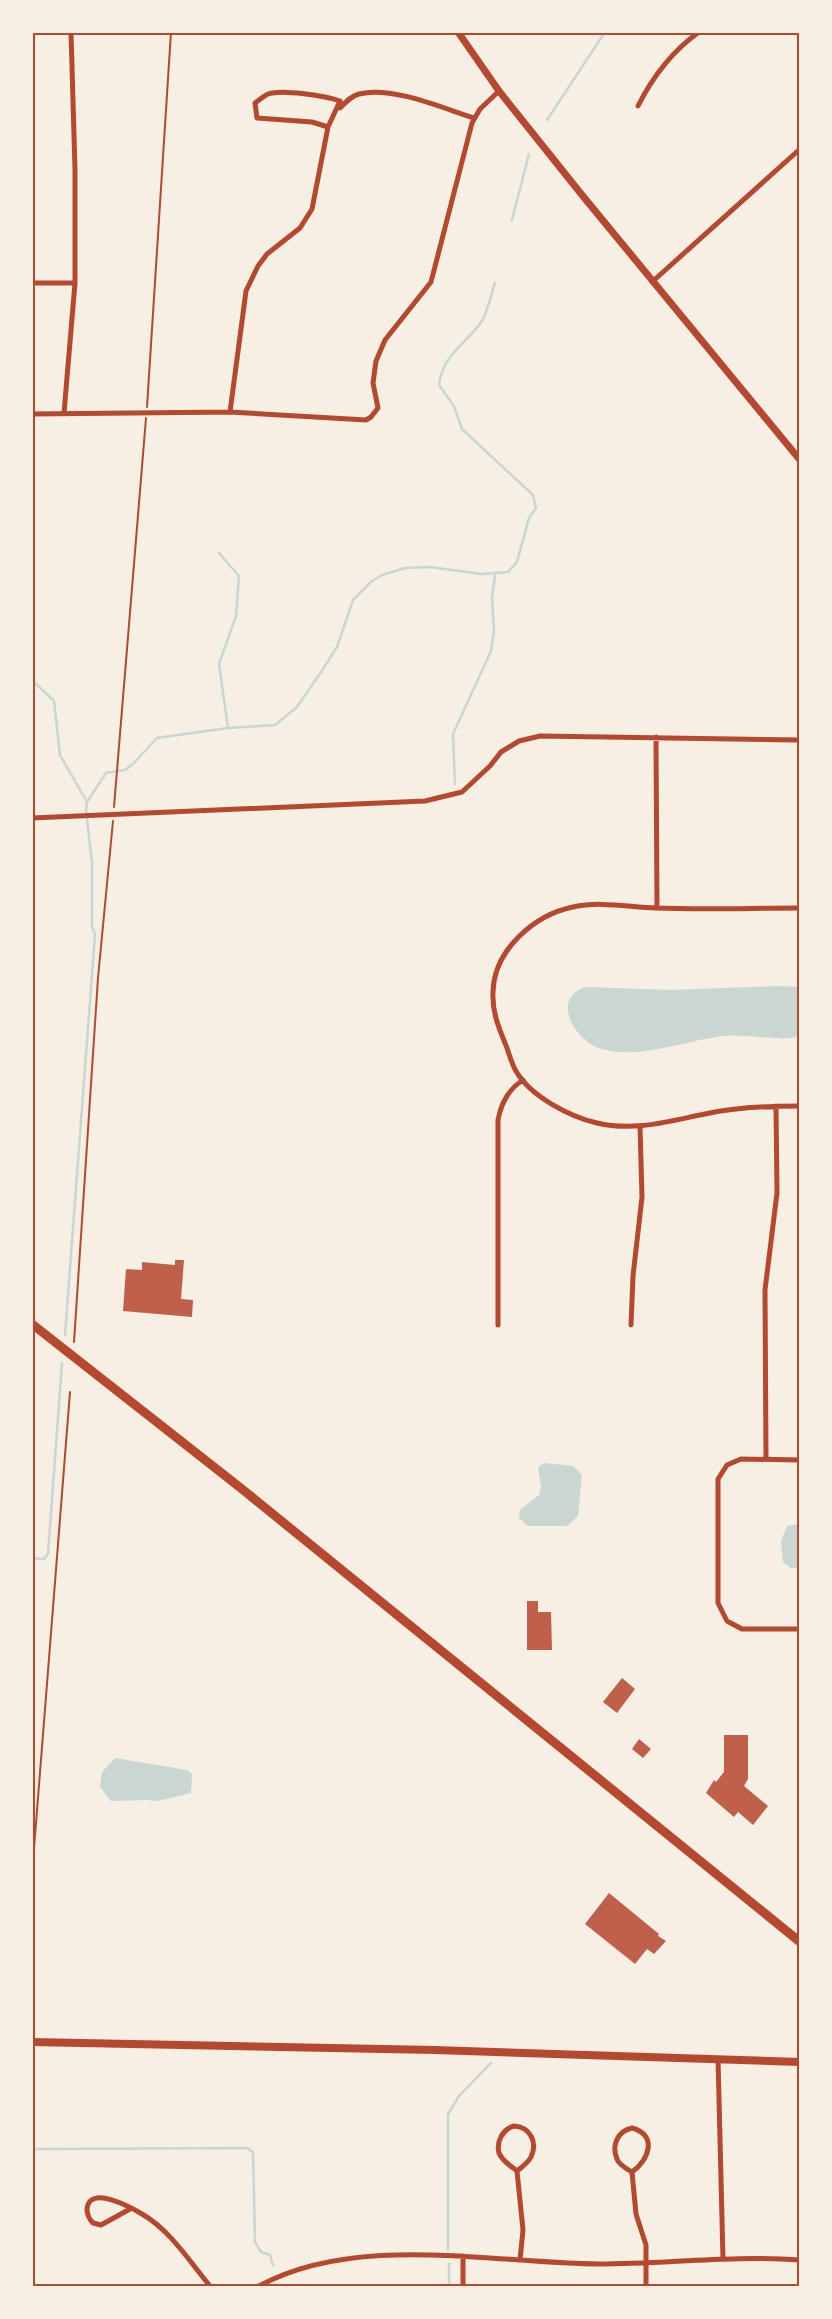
<svg xmlns="http://www.w3.org/2000/svg" width="832" height="2319" viewBox="0 0 832 2319" font-family="'Fira Sans',sans-serif">
  <style>
    .water { fill: #c9d6d2 }
    .lines { fill: none; stroke-linecap: round; stroke-linejoin: round }
    .stream { stroke: #c9d6d2; stroke-width: 2.5 }
    .building { fill: #bf614a }
    .path { stroke: #b5482f; stroke-width: 2 }
    .minor { stroke: #b5482f; stroke-width: 5 }
    .tertiary { stroke: #b5482f; stroke-width: 7 }
    .secondary { stroke: #b5482f; stroke-width: 8 }
    .primary { stroke: #b5482f; stroke-width: 9 }
    .neatline { fill: none; stroke: #b5482f; stroke-width: 2 }
  </style>
  <rect width="100%" height="100%" fill="#f6efe4"/>
  <!-- water -->
  <path class="water" d="M780,986L799,987V1035L793,1038C770,1040 746,1034 724,1036C681,1040 606,1074 576,1030C571,1023 567,1014 568,1005C569,996 577,990 585,987L672,990Z
    M544,1463L573,1466L582,1475L578,1516L567,1526H528L519,1518L520,1510L539,1495L541,1487L538,1467Z
    M799,1524V1568H791L783,1562L781,1541L787,1526Z
    M115,1758L187,1770L192,1774L191,1793L157,1801L148,1800L111,1801L100,1787L102,1772Z"/>
  <g class="lines">
    <!-- stream -->
    <path class="stream" d="M547,120L605,32
      M512,220L529,154
      M219,553L239,576L236,616L219,664L228,728
      M32,680L54,701L60,755L87,802
      M455,784L453,734L491,651L494,631L492,598L495,575
      M65,1335L95,934L92,927V863L86,810L87,802L106,773L125,770L133,764L157,738L228,728L275,725L297,707L321,672L337,647L353,600L372,581L382,575L405,568L430,567L481,574L508,572L517,562L529,518L536,508L533,495L462,429L454,406L439,385C442,355 467,343 482,321C488,310 491,295 495,283
      M32,1558L44,1559L48,1554L62,1363
      M36,2149L247,2148L253,2152L255,2242L261,2252L270,2255L273,2265
      M448,2250V2114L459,2096L491,2063
      M449,2264V2286"/>
  </g>
  <!-- building -->
  <path class="building" d="M175,1260H184L181,1299L193,1300L192,1317L123,1311L126,1269L142,1270V1262L175,1265Z
    M527,1601H538V1612H551L552,1650H527Z
    M622,1678L635,1689L617,1713L603,1702Z
    M724,1735H748V1779L744,1786L768,1806L753,1825L738,1812L734,1817L706,1793L714,1780L716,1782L724,1772Z
    M639,1739L651,1749L643,1758L632,1749Z
    M609,1893L659,1934L658,1936L666,1941L654,1954L647,1949L635,1964L585,1924Z"/>
  <g class="lines">
    <!-- path -->
    <path class="path" d="M147,407L171,32
      M114,807L146,418
      M74,1342L98,978L113,821
      M32,1874L70,1392"/>
    <!-- minor -->
    <path class="minor" d="M340,103V108C346,102 351,96 359,94C393,86 442,108 474,118
      M638,106C653,76 671,52 699,32
      M328,127L312,122L257,118L255,103C259,100 264,96 268,94C282,89 326,96 340,101
      M652,282L800,149
      M32,283H75
      M230,412L246,291L258,266L267,254L300,228L312,209L328,127L340,101
      M64,413L75,283V170L71,32
      M32,414L230,412L366,420L371,417L378,408L373,383L376,361L385,340L431,282L472,123L480,109L499,91
      M656,737L657,908
      M32,818L425,801L462,792L490,766L501,752L519,741L540,736L800,740
      M800,908C752,908 704,910 656,908C628,907 600,901 573,907C534,915 494,950 493,992C492,1011 498,1026 505,1043C509,1052 511,1063 516,1071C530,1096 570,1117 597,1123C634,1132 669,1121 705,1114C736,1107 768,1106 800,1106
      M498,1325V1120C501,1103 509,1089 523,1080
      M631,1325L633,1276L642,1197L640,1126
      M766,1459L765,1290L777,1193L776,1106
      M800,1460L741,1459L727,1465L718,1479V1603L727,1621L742,1629H800
      M718,2059L723,2259
      M514,2126C530,2127 538,2142 531,2157C528,2163 522,2167 517,2171C511,2166 502,2161 499,2153C496,2141 503,2129 514,2126Z
      M632,2128C658,2135 649,2160 632,2172C627,2169 619,2165 617,2159C611,2145 618,2131 632,2128Z
      M517,2171L523,2230L520,2260
      M632,2172L636,2214L646,2245V2286
      M130,2209L101,2225L93,2223C89,2219 87,2215 87,2209C89,2184 132,2208 142,2214C170,2230 190,2262 210,2286
      M259,2286C357,2233 491,2263 599,2264C666,2264 732,2255 800,2260
      M463,2286V2256"/>
    <!-- tertiary -->
    <path class="tertiary" d="M458,32L499,91L582,195L800,460"/>
    <!-- secondary -->
    <path class="secondary" d="M32,2042L435,2050L800,2062"/>
    <!-- primary -->
    <path class="primary" d="M32,1324L242,1489L800,1942"/>
  </g>
  <!-- border -->
  <rect width="832" height="2319" fill="none" stroke="#f6efe4" stroke-width="68"/>
  <rect x="34" y="34" width="764" height="2251" class="neatline"/>
</svg>
